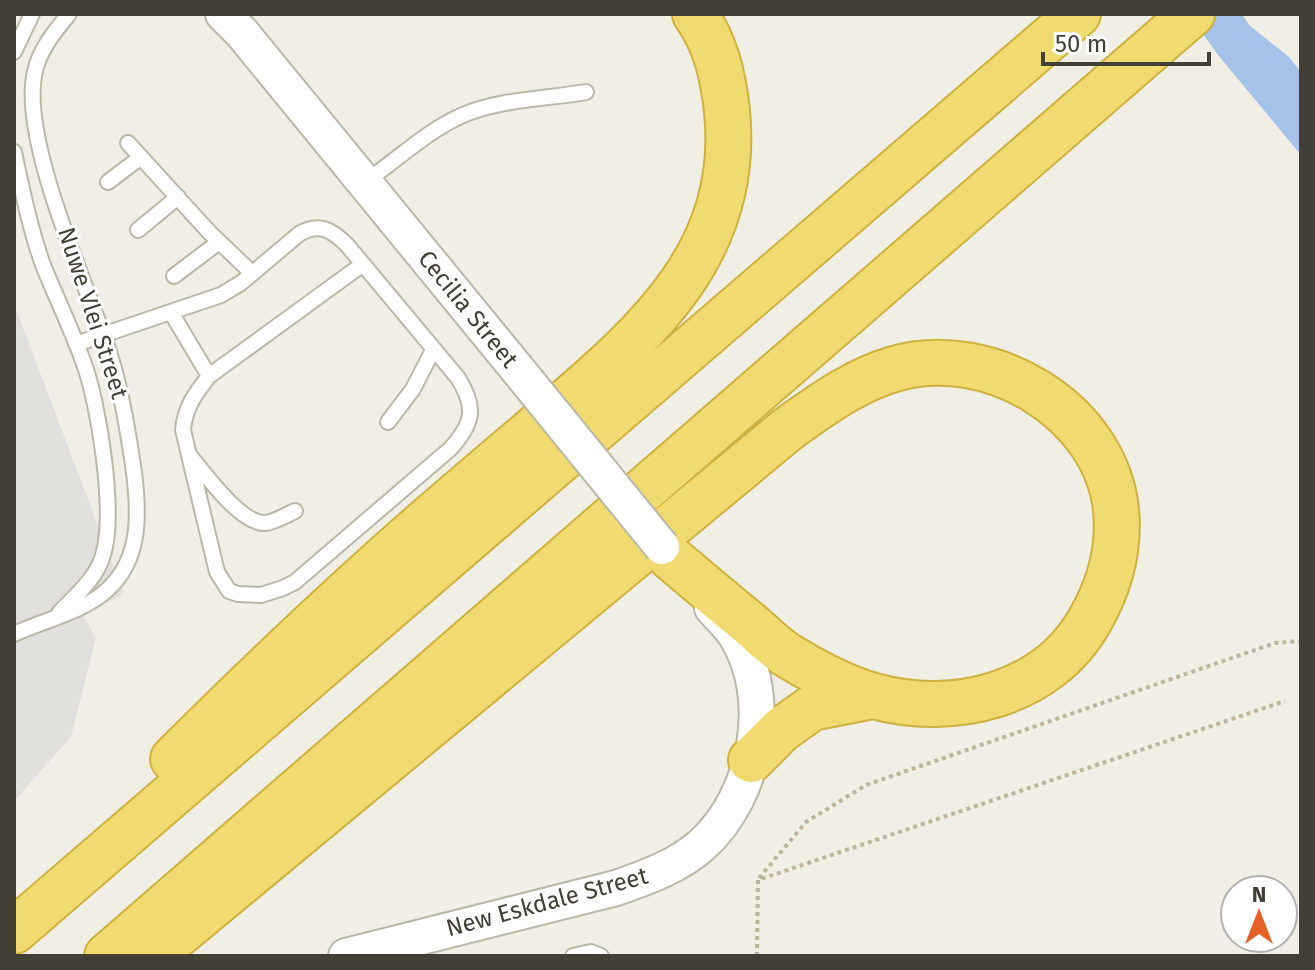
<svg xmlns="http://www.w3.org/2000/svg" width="1315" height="970" viewBox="0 0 1315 970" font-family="'Fira Sans',sans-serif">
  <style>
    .parking { fill: #e2e0dd }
    .water { fill: #a5c2e9 }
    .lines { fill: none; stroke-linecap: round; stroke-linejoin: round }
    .service-casing { stroke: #bbb8a8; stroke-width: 18 }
    .tertiary-casing { stroke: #bbb8a8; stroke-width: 38 }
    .motorway-casing { stroke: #cfb140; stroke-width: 48 }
    .path { stroke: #bcb59b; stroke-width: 4; stroke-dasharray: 4 4; stroke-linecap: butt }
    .service { stroke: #fff; stroke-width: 14 }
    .tertiary { stroke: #fff; stroke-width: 34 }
    .motorway { stroke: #f1da6f; stroke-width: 44 }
    .tertiary-bridge-casing { stroke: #bbb8a8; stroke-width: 38; stroke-linecap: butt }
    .tertiary-bridge { stroke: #fff; stroke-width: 34 }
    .labels { text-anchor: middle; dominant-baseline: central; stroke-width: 6; stroke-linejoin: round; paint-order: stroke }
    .street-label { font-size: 24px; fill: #423f35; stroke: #fff }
  </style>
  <rect width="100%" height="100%" fill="#f1efe5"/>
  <!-- parking -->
  <path class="parking" d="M14,304L124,594L83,615L96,638L71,737L14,801Z"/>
  <!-- water -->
  <path class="water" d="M1189,14H1242L1249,25L1289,57L1301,72V155L1218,55Z"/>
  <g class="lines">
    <defs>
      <path id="service" d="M14,52L32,14
        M128,143L210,233L252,273
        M14,152C22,189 30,229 43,265C56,297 71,328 83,361C99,403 116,513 103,555C97,578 75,596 59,613
        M108,182L141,157
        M365,182C397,160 428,130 463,115C501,99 545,99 586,92
        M138,230L178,197
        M174,276L219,242
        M76,344L221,295L241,283L299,234C319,222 332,230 347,245L458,378C477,408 473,424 450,449L295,582L283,588L261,595L238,594L229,591L217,572L183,430C185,407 195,394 209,376L172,314
        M209,376L363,264
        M388,422L413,389L433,350
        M189,455C204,472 240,524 265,523C275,522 286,515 295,511
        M14,634C42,621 85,611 107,590C143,558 139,508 133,465C127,426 121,389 109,352C87,284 19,139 35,71C40,49 55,31 69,14
        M573,956L591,952L601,956"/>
      <path id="tertiary" d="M223,14L242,33L527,381
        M346,956L616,888C645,878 679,866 703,844C756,795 775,699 736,636C730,626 720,617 712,608"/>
      <path id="motorway" d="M173,759C255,677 338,598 425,522C468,485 511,448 554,412C650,330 741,249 727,111C723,75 716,44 695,14
        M751,760L781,730L812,708L873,696
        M14,931L1078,14
        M107,956L1192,14
        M152,956L789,428C823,404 854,381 894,369C988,341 1106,410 1116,510C1120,550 1110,585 1090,620C1048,695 954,718 874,696C846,688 817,673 792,658C777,650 763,635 750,624C723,602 697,580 671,558"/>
    </defs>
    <!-- service casing -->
    <use href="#service" class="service-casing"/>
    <!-- tertiary casing -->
    <use href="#tertiary" class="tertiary-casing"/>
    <!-- motorway casing -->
    <use href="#motorway" class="motorway-casing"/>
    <!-- path -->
    <path class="path" d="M759,878L806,822L866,785L1275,643L1301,641
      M757,956L758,880L1285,701"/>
    <!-- service -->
    <use href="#service" class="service"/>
    <!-- tertiary -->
    <use href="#tertiary" class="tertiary"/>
    <!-- motorway -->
    <use href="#motorway" class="motorway"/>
    <defs>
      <path id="tertiary-bridge" d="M527,381L662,547"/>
    </defs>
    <!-- tertiary-bridge casing -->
    <use href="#tertiary-bridge" class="tertiary-bridge-casing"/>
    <!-- tertiary-bridge -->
    <use href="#tertiary-bridge" class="tertiary-bridge"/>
  </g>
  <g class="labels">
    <!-- street labels -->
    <g class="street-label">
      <text transform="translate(468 309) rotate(51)">Cecilia Street</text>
      <text transform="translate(93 313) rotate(72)">Nuwe Vlei Street</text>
      <text transform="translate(547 902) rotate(-15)">New Eskdale Street</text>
    </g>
  </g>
  <!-- border -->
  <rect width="1315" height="970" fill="none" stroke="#423f35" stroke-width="32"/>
  <!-- north arrow -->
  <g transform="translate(1259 914)"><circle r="38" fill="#ffffff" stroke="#b3b2ae" stroke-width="2"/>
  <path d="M0-6L14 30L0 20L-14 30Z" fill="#e76125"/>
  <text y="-12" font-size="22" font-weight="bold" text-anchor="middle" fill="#423f35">N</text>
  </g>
  <!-- scale -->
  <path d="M1043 52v12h166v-12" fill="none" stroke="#423f35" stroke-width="4"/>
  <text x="1055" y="52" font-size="24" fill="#423f35" stroke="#ffffff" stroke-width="6" paint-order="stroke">50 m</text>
</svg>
